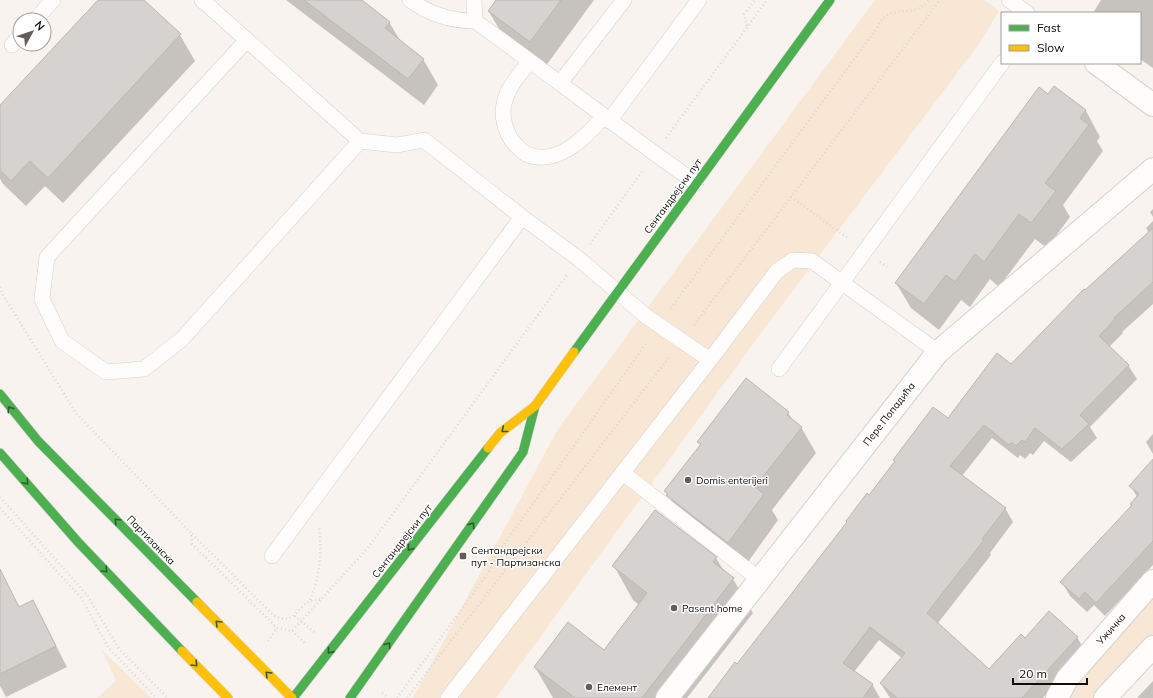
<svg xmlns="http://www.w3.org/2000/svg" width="1153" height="698" viewBox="0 0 1153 698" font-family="Mulish,sans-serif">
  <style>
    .green { fill: #f9e7d6 }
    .shadow { fill: #0003 }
    .building { fill: #d6d2cf; stroke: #bbb7b3 }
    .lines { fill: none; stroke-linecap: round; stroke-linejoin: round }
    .lane-casing { stroke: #d4d1ce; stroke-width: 16 }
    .street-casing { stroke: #d4d1ce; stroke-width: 24 }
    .fast-casing { stroke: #d4d1ce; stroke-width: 10 }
    .slow-casing { stroke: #d4d1ce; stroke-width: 10 }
    .path { stroke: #d9d8d6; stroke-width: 2.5; stroke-dasharray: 1 3; stroke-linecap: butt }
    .lane { stroke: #fefdfc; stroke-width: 15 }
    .street { stroke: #fefdfc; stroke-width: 22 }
    .fast { stroke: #4caf50; stroke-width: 9 }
    .slow { stroke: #ffc107; stroke-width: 9 }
    .oneway { stroke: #2e5e2d }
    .poi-dot { fill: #615e5a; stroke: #fff; stroke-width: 1.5 }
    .labels { text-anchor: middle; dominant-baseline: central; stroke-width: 3; stroke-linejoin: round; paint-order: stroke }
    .street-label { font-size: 10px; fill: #100d0a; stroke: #fff }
    .poi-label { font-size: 10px; fill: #100d0a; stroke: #fff; text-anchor: start }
  </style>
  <rect width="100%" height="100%" fill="#f8f3ee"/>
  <!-- green -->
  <path class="green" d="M875,0H984L999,11L979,44L755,341L496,698H413L558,429Z
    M1153,593V638L1096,698H1065Z
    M102,650L151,698H97L116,681Z"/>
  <!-- shadow -->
  <path class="shadow" d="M99,0H143L180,35L195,61L63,203L45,186L26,206L3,184L0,179V107Z
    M286,0H361L389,22L401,42L423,59L438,85L424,105Z
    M497,0H594L545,67L504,37L489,12Z
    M1101,0H1153V68L1140,59V13H1093Z
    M1054,88L1086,111L1100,137L1097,141L1103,151L1063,205L1070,217L1047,248L1035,239L999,287L990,279L970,307L961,300L939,330L911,308L896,283Z
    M1153,209V217L1150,212Z
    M1153,221V304L1122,332L1123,333L1109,347L1128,365L1137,379L1090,427L1097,438L1071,462L1044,441L1033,455L1030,453L1025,459L1020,455L1018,458L992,438L962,476L1005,508L1013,522L990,553L991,555L938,623L989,671L1025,639L1077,637L1085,651L1043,698H890L881,684L902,658L879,640L854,672L872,684L880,698H709L738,666L895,462L894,460L948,419L1011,366L1085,291L1149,233L1146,228Z
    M788,413L794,422L801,427L816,453L772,510L778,520L743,569L683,521L666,491L701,446L698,442Z
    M1153,434V454L1146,442Z
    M1153,460V565L1105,616L1094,605L1087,612L1070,596L1062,582L1133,506L1131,504L1137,497L1131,486Z
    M716,558L724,571L733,579L753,613L687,698H553L535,667L604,651L639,605L633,600L614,566Z
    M0,571L20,608L33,601L67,667L6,697L0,686Z
    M1153,681V698H1137Z"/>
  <!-- building -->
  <path class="building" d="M98,0H144L181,34L48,178L30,161L11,181L0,170V105Z
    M304,0H362L390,22L385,28L424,59L408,79Z
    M496,0H561L530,42L488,11Z
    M1054,86L1086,110L1080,118L1089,125L1045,183L1056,191L1031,223L1019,214L984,262L975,254L955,282L946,275L924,304L895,283L1039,87L1048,94Z
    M1153,228V282L1114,318L1115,319L1099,336L1129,365L1080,415L1089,424L1062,449L1035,428L1025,442L1022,440L1016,446L1012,442L1009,445L984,425L950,466L1006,508L982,539L984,540L927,613L989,669L1021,634L1025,638L1049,611L1078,637L1022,698H897L880,683L905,653L870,627L843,663L873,684L863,698H708L735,662L737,664L847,522L846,521L867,493L869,495L895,461L893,460L933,407L948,418L997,353L1011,364L1084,289L1085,290Z
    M746,378L789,412L787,415L802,427L755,487L764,494L728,543L666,495L668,494L664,491L701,444L697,442Z
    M1153,459V541L1096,603L1085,592L1079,599L1060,582L1132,505L1130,504L1139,494L1129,486Z
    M655,510L717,557L713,562L734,578L642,698H575L534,667L568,622L604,650L647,593L612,566Z
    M0,569L19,607L33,600L56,646L0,674Z"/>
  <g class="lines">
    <defs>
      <path id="lane" d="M202,0L360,141L397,145L424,140L522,217L579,259L647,317L710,360
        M410,0C429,14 452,21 475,21
        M474,0L475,21C549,74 621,130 696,183
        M1009,0L1027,13
        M35,20L53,0
        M247,40L47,257L42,299L62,341L106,372L144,369L182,339L360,141
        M12,45L20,36
        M529,62C520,74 507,88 504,104C501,117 506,135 515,144C518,147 522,152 526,154C557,167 585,138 603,117
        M560,83L624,0
        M609,121L699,0
        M779,369L1002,63
        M623,473L759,579
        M272,556L522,217
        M448,698L710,360L777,271L793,260L812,261L938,352"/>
      <path id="street" d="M1096,63L1153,105
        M667,698L938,352L1153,169
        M1057,698L1067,679L1153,581
        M1105,698L1153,647"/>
      <path id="fast" d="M574,352L830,0
        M0,394L38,441L197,602
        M0,453L78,542L182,651
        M293,698L488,448
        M350,698L523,452L535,406"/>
      <path id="slow" d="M488,448L500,433L535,406L574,352
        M197,602L292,698
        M182,651L228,698"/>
    </defs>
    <!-- lane casing -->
    <use href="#lane" class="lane-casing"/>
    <!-- street casing -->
    <use href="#street" class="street-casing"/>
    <!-- fast casing -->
    <use href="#fast" class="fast-casing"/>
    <!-- slow casing -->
    <use href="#slow" class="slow-casing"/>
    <!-- path -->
    <path class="path" d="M747,26L744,14L755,0
      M666,138L767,0
      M791,197L849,239
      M590,244L643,170
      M880,262L887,267
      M0,287L3,295L76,413L191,533L192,544L277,628L292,631L367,549L567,275
      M671,308L877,28C890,0 913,21 929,0
      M694,325L940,0
      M0,497L87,595L119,649L168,698
      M0,508L82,599L108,647L156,698
      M192,534L273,615C295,627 295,608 310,601C313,600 317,600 320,599
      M310,600C320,577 322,552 319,527
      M295,616L314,632
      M292,631L306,644
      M268,641L277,628
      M382,693L388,698
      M397,698L488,573L496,556L647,342
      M407,698L670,356"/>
    <!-- lane -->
    <use href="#lane" class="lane"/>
    <!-- street -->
    <use href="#street" class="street"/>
    <!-- fast -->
    <use href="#fast" class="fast"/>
    <!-- slow -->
    <use href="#slow" class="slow"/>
  </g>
  <!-- one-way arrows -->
  <defs><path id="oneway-chevron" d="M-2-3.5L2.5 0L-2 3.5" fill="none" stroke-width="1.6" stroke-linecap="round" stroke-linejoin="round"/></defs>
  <g class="oneway">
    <use href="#oneway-chevron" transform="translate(10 409) rotate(-124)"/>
    <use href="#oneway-chevron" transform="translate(504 430) rotate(141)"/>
    <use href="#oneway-chevron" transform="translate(26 482) rotate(49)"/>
    <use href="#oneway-chevron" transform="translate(117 521) rotate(-134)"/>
    <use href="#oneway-chevron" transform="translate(472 525) rotate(-55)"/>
    <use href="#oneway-chevron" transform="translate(410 548) rotate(128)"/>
    <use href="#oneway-chevron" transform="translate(105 570) rotate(46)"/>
    <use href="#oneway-chevron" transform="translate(218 623) rotate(-135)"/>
    <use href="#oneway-chevron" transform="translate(388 645) rotate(-55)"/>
    <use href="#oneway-chevron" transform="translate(330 651) rotate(129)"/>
    <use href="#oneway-chevron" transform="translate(195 664) rotate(46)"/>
    <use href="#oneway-chevron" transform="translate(268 674) rotate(-135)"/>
  </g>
  <!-- markers -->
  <g class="poi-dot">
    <circle cx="688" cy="480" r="4"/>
    <rect x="459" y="552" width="8" height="8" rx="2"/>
    <circle cx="674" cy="608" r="4"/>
    <circle cx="589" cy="687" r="4"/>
  </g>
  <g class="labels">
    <!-- street labels -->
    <g class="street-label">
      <text transform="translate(673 196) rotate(-54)">Сентандрејски пут</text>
      <text transform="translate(889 414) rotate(-52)">Пере Попадића</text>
      <text transform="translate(151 540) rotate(46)">Партизанска</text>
      <text transform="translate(402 541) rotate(-52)">Сентандрејски пут</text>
      <text transform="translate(1111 629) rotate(-49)">Ужичка</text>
    </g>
    <!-- poi labels -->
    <g class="poi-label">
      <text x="696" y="480">Domis enterijeri</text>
      <text x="471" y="550">Сентандрејски<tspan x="471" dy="12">пут - Партизанска</tspan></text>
      <text x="682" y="608">Pasent home</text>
      <text x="597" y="687">Елемент</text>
    </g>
  </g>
  <!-- legend -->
  <rect x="1001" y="12" width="140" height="52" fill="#ffffff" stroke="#9f9e9d"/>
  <rect x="1009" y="25" width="20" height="6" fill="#4caf50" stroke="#9f9e9d"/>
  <text x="1037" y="32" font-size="12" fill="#100d0a">Fast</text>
  <rect x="1009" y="45" width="20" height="6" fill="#ffc107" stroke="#9f9e9d"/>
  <text x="1037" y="52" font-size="12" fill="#100d0a">Slow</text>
  <!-- north arrow -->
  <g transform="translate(32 32) rotate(50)"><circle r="19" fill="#ffffff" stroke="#9f9e9d"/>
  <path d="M0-3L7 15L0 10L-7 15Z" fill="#615e5a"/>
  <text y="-6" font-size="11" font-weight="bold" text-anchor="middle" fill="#100d0a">N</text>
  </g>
  <!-- scale -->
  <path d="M1013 678v6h74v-6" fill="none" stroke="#100d0a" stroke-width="2"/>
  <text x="1019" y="678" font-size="12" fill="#100d0a" stroke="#ffffff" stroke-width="3" paint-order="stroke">20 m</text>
</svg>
